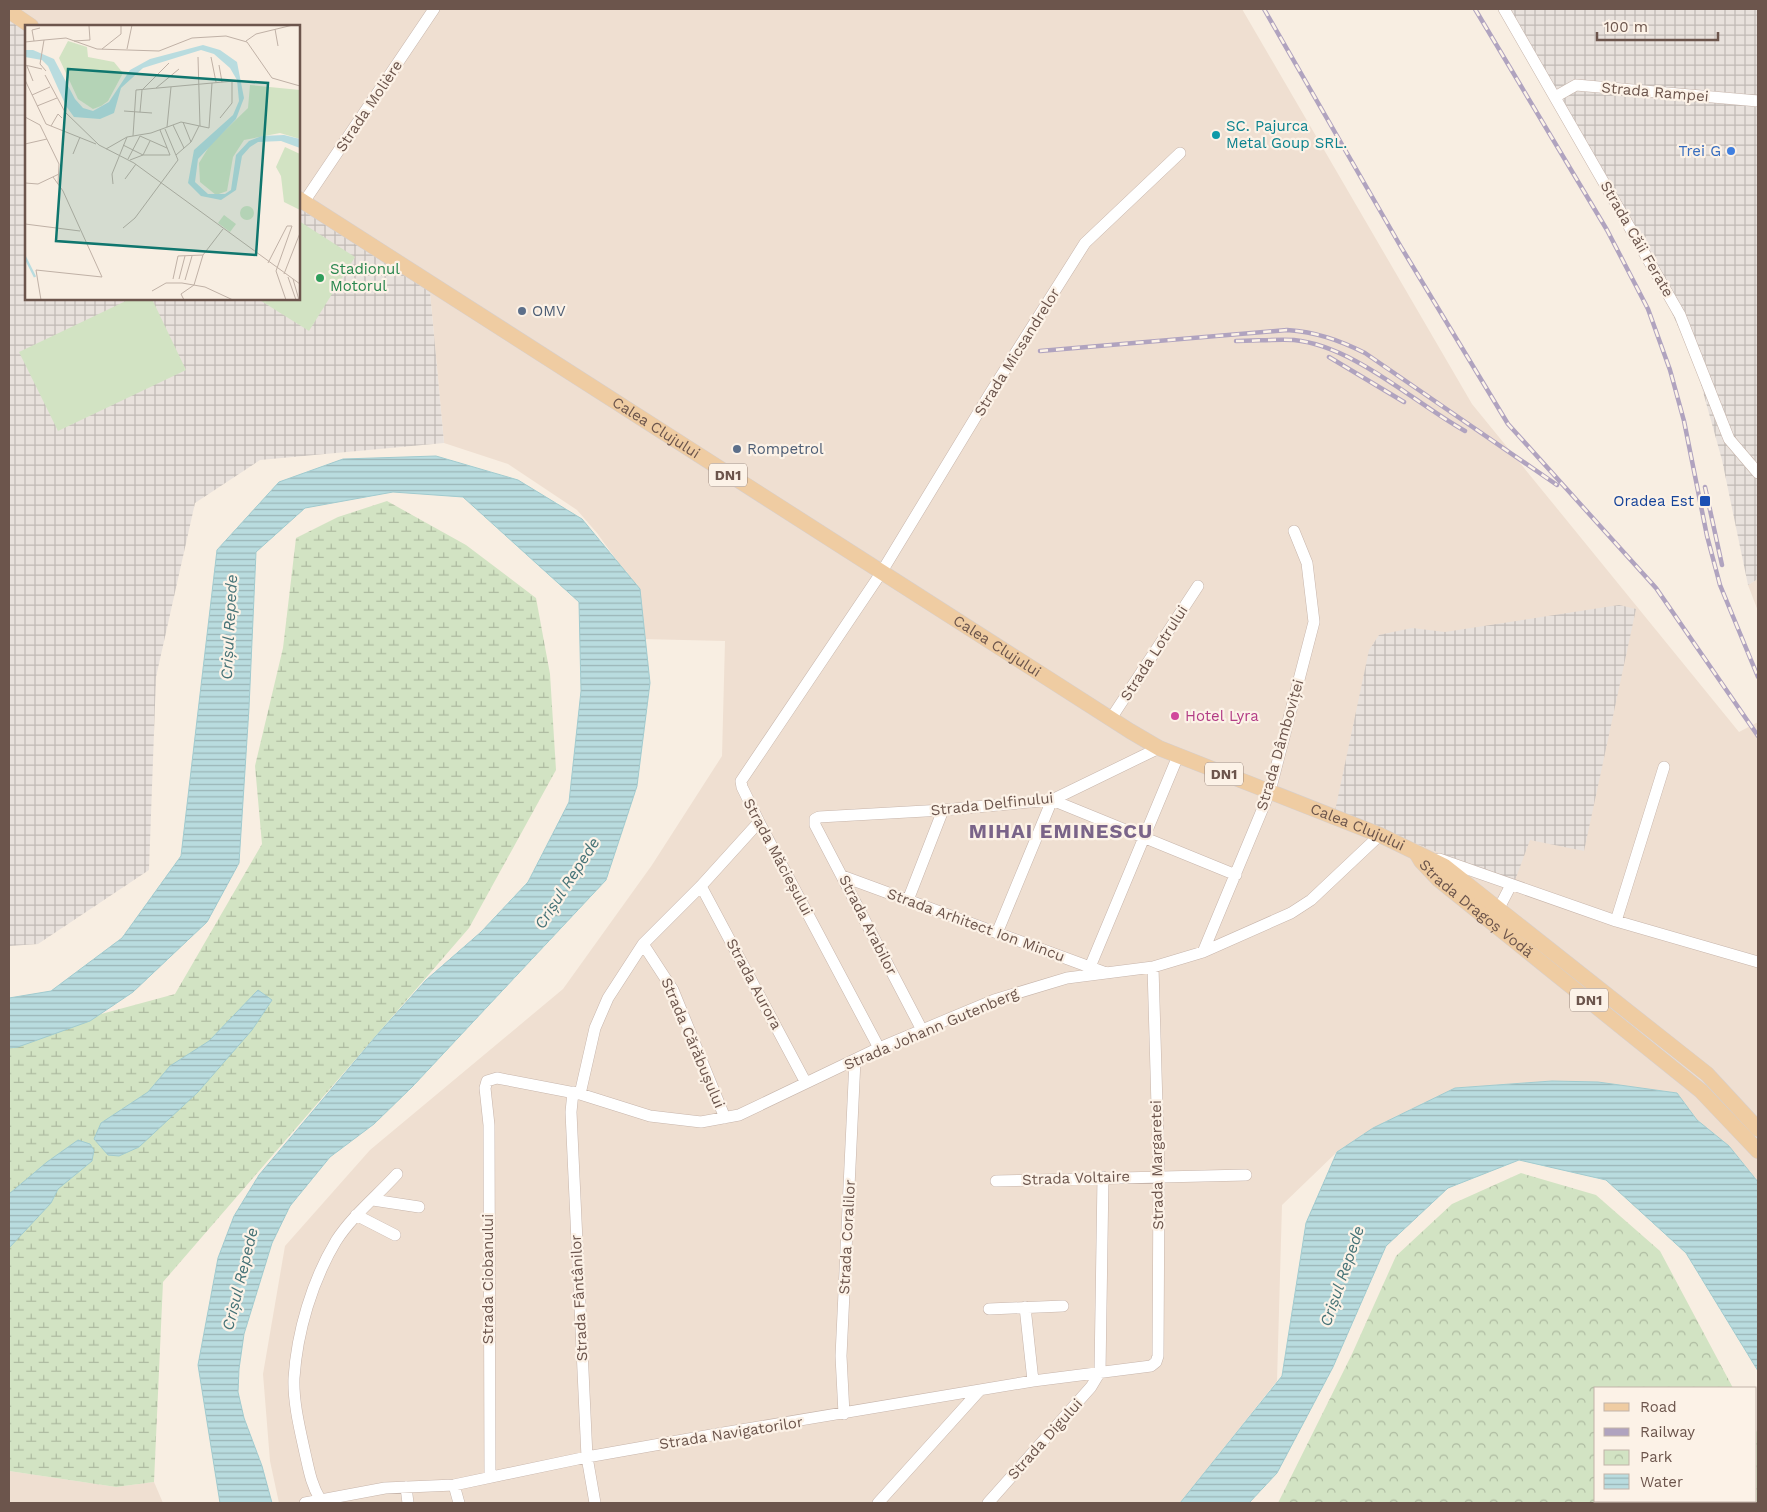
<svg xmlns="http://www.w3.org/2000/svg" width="1767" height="1512" viewBox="0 0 1767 1512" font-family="'Work Sans',sans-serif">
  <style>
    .residential { fill: #efdfd1 }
    .industrial { fill: url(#industrial-grid) }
    .green { fill: #d2e3c3 }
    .wetland { fill: url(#wetland-marsh) }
    .park { fill: url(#park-crowns) }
    .water { fill: url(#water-rules); stroke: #a1cbcf }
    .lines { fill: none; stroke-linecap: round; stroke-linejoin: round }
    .minor-casing { stroke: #c7b5ab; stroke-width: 12 }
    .major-casing { stroke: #d6cfcd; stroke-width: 16 }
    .minor { stroke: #fff; stroke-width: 11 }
    .major { stroke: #efcca2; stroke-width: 15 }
    .rail-casing { stroke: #b0a3bf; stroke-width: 4.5 }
    .rail { stroke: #fcf2e7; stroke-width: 2.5; stroke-dasharray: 8; stroke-linecap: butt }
    .culture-dot { fill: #0f9aa8; stroke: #fcf2e7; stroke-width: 2 }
    .shop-dot { fill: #3f7fe0; stroke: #fcf2e7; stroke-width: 2 }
    .leisure-dot { fill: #2e9e5b; stroke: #fcf2e7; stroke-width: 2 }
    .service-dot { fill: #5c6f8a; stroke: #fcf2e7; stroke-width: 2 }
    .transit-dot { fill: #1a4fb4; stroke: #fcf2e7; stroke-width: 2 }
    .hotel-dot { fill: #d1479c; stroke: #fcf2e7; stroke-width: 2 }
    .labels { text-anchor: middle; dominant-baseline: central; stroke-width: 4.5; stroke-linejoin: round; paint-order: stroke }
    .shield { fill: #fcf2e7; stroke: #97847a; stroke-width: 1 }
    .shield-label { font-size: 14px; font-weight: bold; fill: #6c554c }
    .street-label { font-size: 15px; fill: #6c554c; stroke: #fcf2e7 }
    .culture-label { font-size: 15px; fill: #0d838f; stroke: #fcf2e7; text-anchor: start }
    .shop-label { font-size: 15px; fill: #366cbe; stroke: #fcf2e7; text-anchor: end }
    .leisure-label { font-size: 15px; fill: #27864d; stroke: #fcf2e7; text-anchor: start }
    .service-label { font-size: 15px; fill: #4e5e75; stroke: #fcf2e7; text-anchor: start }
    .transit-label { font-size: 15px; fill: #164399; stroke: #fcf2e7; text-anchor: end }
    .hotel-label { font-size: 15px; fill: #b23c85; stroke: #fcf2e7; text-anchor: start }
    .water-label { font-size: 16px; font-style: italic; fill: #467377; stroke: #fcf2e7 }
    .district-label { font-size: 20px; font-weight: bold; letter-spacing: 1px; fill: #7a6489; stroke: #fcf2e7 }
    .inset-river { fill: none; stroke: #b9dcdf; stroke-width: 2.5 }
    .inset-road { fill: none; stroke: #c0b1a6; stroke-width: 1 }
    .view { fill: #0f766e; fill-opacity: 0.15; stroke: #0f766e; stroke-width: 2.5 }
    .inset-edge { fill: none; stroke: #6c554c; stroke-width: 2.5 }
  </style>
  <defs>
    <pattern id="industrial-grid" width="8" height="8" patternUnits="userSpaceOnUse" patternTransform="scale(1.25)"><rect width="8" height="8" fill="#e8e1dc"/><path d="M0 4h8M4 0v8" fill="none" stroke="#c0b9b5"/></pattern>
    <pattern id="wetland-marsh" width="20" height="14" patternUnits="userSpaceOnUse" patternTransform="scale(1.25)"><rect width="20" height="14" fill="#d2e3c3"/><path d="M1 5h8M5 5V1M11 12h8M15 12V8" fill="none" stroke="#aebba1"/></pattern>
    <pattern id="park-crowns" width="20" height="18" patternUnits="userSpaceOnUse" patternTransform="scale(1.25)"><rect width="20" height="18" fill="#d2e3c3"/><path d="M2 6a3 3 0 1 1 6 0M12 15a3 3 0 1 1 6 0" fill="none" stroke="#aebba1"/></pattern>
    <pattern id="water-rules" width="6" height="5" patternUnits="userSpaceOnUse" patternTransform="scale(1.25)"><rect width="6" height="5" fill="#b9dcdf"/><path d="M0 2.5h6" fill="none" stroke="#9ab5b7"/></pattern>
  </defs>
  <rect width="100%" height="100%" fill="#f8eee2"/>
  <!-- residential -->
  <path class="residential" d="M9,9H1242L1472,404L1739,732L1758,722V1182L1729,1146L1697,1120L1677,1093L1598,1082L1552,1081L1455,1088L1373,1128L1337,1152L1282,1205L1277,1381L1180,1503H279L270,1461L263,1374L285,1246L370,1150L563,989L652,865L722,756L725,641L642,639L628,576L597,533L577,510L508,464L444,443L430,292L299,199V26H26Z
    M1758,579V611L1748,585Z
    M9,1471L116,1487L154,1482L163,1503H9Z"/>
  <!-- industrial -->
  <path class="industrial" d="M1509,9H1758V579L1748,585L1722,460L1695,363L1665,298Z
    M9,20L26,30V299H299V199L430,292L444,443L260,460L195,503L156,677L149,870L38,944L9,946Z
    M1619,605L1636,609L1584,851L1530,840L1514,883L1335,811L1369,650L1379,635L1412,628L1445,632Z"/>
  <!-- green -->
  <path class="green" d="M299,221L355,257L309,331L258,299H299Z
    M130,299H152L186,370L58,431L19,352Z"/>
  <!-- wetland -->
  <path class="wetland" d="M387,501L466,545L536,598L550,674L556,770L469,928L163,1282L154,1482L116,1487L9,1471V1039L175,994L262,844L255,766L283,648L296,538L338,517Z"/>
  <!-- park -->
  <path class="park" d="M1521,1173L1596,1195L1660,1251L1733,1388H1596V1501H1756V1430L1758,1435V1503H1278L1352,1354L1396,1256L1452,1204Z"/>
  <!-- water -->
  <path class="water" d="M436,456L518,480L582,519L640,589L650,683L637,786L606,880L413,1086L374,1124L330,1157L290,1206L272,1243L244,1334L239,1369L238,1392L244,1418L262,1466L272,1503H220L198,1365L218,1258L234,1216L259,1175L376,1036L426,980L481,932L528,882L569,802L581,691L579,602L463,497L393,492L305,508L256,552L249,708L239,863L207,922L133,992L90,1021L18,1047L9,1048V998L51,991L122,938L181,856L217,550L279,482L343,459Z
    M258,990L272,1000L252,1030L198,1092L139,1147L119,1156L108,1155L94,1139L101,1123L148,1092L170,1066L209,1041Z
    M1552,1081L1598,1082L1677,1093L1697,1120L1729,1146L1758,1182V1371L1686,1253L1606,1180L1519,1160L1448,1188L1386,1246L1333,1367L1277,1473L1249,1503H1180L1282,1376L1306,1223L1337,1152L1373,1128L1455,1088Z
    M78,1140L90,1144L94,1150L92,1161L58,1189L51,1203L9,1248V1194L47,1162Z"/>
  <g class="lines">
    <defs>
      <path id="minor" d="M1504,9L1680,315L1729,439L1758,473
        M1555,97L1576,85L1758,101
        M304,202L434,9
        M1110,720L1198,586
        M1052,800L1236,875
        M1439,859L1616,921L1758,962
        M842,876L1106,973
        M701,886L806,1083
        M908,900L943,810
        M1498,910L1511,885
        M1616,921L1664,767
        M997,933L1052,800
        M643,944L673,990L725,1118
        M1203,952L1270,791L1314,622L1307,563L1294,531
        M1090,967L1178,756
        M922,1030L815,825V819L819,817L943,810L1052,800L1159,748
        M879,1048L759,822L742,787L741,781L881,573L989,395L1085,243L1180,153
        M573,1092L571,1112L587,1457L595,1503
        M580,1094L595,1028L608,998L643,944L701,886L759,822
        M996,1181L1246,1175
        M373,1200L419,1207
        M356,1215L395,1235
        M1025,1307L1033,1381
        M989,1309L1063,1306
        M844,1414L841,1356L855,1060
        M490,1477L489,1125L485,1088L487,1081L497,1078L580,1094L650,1116L701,1122L739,1115L879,1048L994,1000L1067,978L1153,967L1203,952L1291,913L1311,900L1380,835
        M454,1485L459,1503
        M406,1487L408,1503
        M320,1499C311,1484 309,1470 305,1453C300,1430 293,1402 294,1378C297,1332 312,1281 336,1241C352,1216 377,1196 397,1174
        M305,1503L385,1488L454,1485L587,1457L717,1434L1033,1381L1151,1366L1156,1362L1158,1356L1159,1176L1153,967
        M878,1503L980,1390
        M988,1503L1091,1387L1100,1372L1103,1177"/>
      <g id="major">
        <path d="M9,11L31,26"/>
        <path id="s1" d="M299,199L1130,731L1159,748L1380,835L1444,866L1707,1074L1758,1129"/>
        <path id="s2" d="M1417,854L1421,861L1439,880L1701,1091L1758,1151"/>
      </g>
    </defs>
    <!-- minor casing -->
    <use href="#minor" class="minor-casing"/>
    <!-- major casing -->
    <use href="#major" class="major-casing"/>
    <!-- minor -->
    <use href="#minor" class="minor"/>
    <!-- major -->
    <use href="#major" class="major"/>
    <defs>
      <path id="rail" d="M1264,9L1401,247L1508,424L1656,588L1758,736
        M1475,9L1607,230L1648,309L1670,370L1684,421L1707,536L1720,585L1758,677
        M1236,341C1255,341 1275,339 1294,340C1354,346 1413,402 1465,431
        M1040,351L1287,330C1316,332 1339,340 1365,353L1557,485
        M1329,357L1404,402
        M1705,487L1722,565"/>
    </defs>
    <!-- rail casing -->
    <use href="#rail" class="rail-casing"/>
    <!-- rail -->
    <use href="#rail" class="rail"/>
  </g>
  <!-- markers -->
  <circle class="culture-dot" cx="1216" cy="135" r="5"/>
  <circle class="shop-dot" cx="1731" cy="151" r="5"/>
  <circle class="leisure-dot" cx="320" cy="278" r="5"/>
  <g class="service-dot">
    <circle cx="522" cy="311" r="5"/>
    <circle cx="737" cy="449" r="5"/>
  </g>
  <rect class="transit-dot" x="1699" y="495" width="12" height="12" rx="2.5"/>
  <circle class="hotel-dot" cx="1175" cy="716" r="5"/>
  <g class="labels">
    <!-- shield labels -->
    <g class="shield">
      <rect x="709" y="463.5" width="38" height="23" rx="4"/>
      <rect x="1205" y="762.5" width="38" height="23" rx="4"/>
      <rect x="1570" y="988.5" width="38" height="23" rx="4"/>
    </g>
    <g class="shield-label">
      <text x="728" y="475">DN1</text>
      <text x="1224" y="774">DN1</text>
      <text x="1589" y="1000">DN1</text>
    </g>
    <!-- street labels -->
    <g class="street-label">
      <text transform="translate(1655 92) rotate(5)">Strada Rampei</text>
      <text transform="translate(369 106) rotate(-56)">Strada Molière</text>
      <text transform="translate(1637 239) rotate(60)">Strada Căii Ferate</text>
      <text transform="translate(1017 352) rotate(-58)">Strada Micsandrelor</text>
      <text stroke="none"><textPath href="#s1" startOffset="424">Calea Clujului</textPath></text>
      <text stroke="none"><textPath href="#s1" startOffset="829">Calea Clujului</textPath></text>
      <text transform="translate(1154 653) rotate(-57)">Strada Lotrului</text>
      <text transform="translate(1280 745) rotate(-74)">Strada Dâmboviței</text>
      <text transform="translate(992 804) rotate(-6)">Strada Delfinului</text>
      <text stroke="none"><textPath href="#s1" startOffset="1234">Calea Clujului</textPath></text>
      <text transform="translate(778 857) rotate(62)">Strada Măcieșului</text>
      <text stroke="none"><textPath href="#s2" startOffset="81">Strada Dragoș Vodă</textPath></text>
      <text transform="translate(868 925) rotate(63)">Strada Arabilor</text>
      <text transform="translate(976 925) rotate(20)">Strada Arhitect Ion Mincu</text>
      <text transform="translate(754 984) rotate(62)">Strada Aurora</text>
      <text transform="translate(931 1029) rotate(-23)">Strada Johann Gutenberg</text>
      <text transform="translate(693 1043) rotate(67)">Strada Cărăbușului</text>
      <text transform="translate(1157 1165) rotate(-91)">Strada Margaretei</text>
      <text transform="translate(1076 1178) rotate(-2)">Strada Voltaire</text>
      <text transform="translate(847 1237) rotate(-87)">Strada Coralilor</text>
      <text transform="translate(488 1279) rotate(-90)">Strada Ciobanului</text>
      <text transform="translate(579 1298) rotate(-93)">Strada Fântânilor</text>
      <text transform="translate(731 1433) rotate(-9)">Strada Navigatorilor</text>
      <text transform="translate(1045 1439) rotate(-48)">Strada Digului</text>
    </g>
    <!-- culture labels -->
    <g class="culture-label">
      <text x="1226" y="126">SC. Pajurca<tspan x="1226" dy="17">Metal Goup SRL.</tspan></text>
    </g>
    <!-- shop labels -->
    <g class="shop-label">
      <text x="1721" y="151">Trei G</text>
    </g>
    <!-- leisure labels -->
    <g class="leisure-label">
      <text x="330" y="269">Stadionul<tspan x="330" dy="17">Motorul</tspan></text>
    </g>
    <!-- service labels -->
    <g class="service-label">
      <text x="532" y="311">OMV</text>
      <text x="747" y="449">Rompetrol</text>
    </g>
    <!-- transit labels -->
    <g class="transit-label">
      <text x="1694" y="501">Oradea Est</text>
    </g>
    <!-- hotel labels -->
    <g class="hotel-label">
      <text x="1185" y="716">Hotel Lyra</text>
    </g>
    <!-- water labels -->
    <g class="water-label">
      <text transform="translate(229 627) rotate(-87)">Crișul Repede</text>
      <text transform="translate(567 883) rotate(-57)">Crișul Repede</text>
      <text transform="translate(1342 1276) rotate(-71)">Crișul Repede</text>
      <text transform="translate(240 1279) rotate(-76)">Crișul Repede</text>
    </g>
    <!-- district labels -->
    <g class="district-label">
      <text x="1061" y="831">MIHAI EMINESCU</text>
    </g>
  </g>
  <!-- overview -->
  <g transform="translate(25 25)">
    <rect width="275" height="275" fill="#f8eee2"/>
    <path d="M215 188a7 7 0 1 1 14 0a7 7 0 1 1-14 0ZM199,190L211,199L205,207L193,198Z" fill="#d2e3c3"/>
    <path d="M225,60L275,65V114L255,108L219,115L208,132L202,166L191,170L175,157L174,138L185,120L223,83ZM260,122L275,129V185L259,177L256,151L251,142Z" fill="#d2e3c3"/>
    <path d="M43,16L62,22L63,32L89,37L98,48L83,76L76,81L68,84L53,74L34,33Z" fill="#d2e3c3"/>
    <path d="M178,20L195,25L212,37L219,73L211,94L173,134L170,157L183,169H200L206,165L211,130L224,116L237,111L259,110L275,114V123L256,116L233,117L225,122L217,131L211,165L196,175L176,171L163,158L169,125L208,90L214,76L212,55L205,43L189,29L176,25L118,43L96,63L89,88L75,94L49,92L41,81L23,41L17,35L0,32V25H8L29,34L50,74L58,83L68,86L84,77L105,45L125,34Z" fill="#b9dcdf"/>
    <path class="inset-river" d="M0,232L10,252"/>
    <path class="inset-road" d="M250,4L253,21M19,15L41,13L72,24L134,26L167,13L201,11L222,17L247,53L275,61M9,16L7,5L15,3M49,16L65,15L64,1M221,16L231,9L268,0M0,17L19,15L15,39L21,46M77,24L96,9V0M102,24L107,0M173,32L175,101M186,32L191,57M0,40L17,44M194,40L197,57M2,41L8,56M20,50L40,87L74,120L109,138L275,259M0,55L21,99L71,119M131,63L154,44M7,70L25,62M12,81L32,73M99,86L127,88M115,87L117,65L144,38M0,92L15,100L34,139L33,159M195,93L207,78V57M158,97L166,117M148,100L159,123M26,101L33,89L37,93M142,102L146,62M108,111L111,65L209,56M115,111L142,123M0,119L22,114M98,120L118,130M81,124L102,112L126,108L156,97L184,103L187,58M48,129L55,112M118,130L125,116M151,130L166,117L174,101M103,134L115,111M105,135L118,130H145L135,105M100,154L111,139M0,158L13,159L34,149M88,159L87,149L102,112M0,199L55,206M98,203L110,193L153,135L140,104M243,238L262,201H267M259,249L275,208M263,252L271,275M148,254L153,231L178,230M154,254L160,231M268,254L274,275M160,255L167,231M127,266L141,258H157L180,262L208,275M16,275L11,245L77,252L38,166L28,152M159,275L156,269L169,260L178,230L198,204M261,275L251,246L267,201"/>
    <path class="view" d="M43,44L243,58L231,230L31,216Z"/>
    <rect width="275" height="275" class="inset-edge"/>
  </g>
  <!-- border -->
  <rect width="1767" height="1512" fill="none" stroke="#6c554c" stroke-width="20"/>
  <!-- legend -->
  <rect x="1594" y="1387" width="162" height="115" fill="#fcf2e7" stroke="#c2b3a9"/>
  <rect x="1604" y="1403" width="25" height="8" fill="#efcca2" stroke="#c2b3a9"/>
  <text x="1640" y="1412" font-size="15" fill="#6c554c">Road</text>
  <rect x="1604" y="1428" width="25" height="8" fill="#b0a3bf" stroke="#c2b3a9"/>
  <text x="1640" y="1437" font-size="15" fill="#6c554c">Railway</text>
  <rect x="1604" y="1450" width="25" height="15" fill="url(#park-crowns)" stroke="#c2b3a9"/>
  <text x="1640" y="1462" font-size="15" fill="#6c554c">Park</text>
  <rect x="1604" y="1474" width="25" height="15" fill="url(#water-rules)" stroke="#c2b3a9"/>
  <text x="1640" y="1487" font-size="15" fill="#6c554c">Water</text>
  <!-- scale -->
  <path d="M1597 32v8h121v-8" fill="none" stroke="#6c554c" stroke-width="2.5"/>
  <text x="1604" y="32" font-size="15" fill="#6c554c" stroke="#fcf2e7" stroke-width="4" paint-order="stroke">100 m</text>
</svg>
